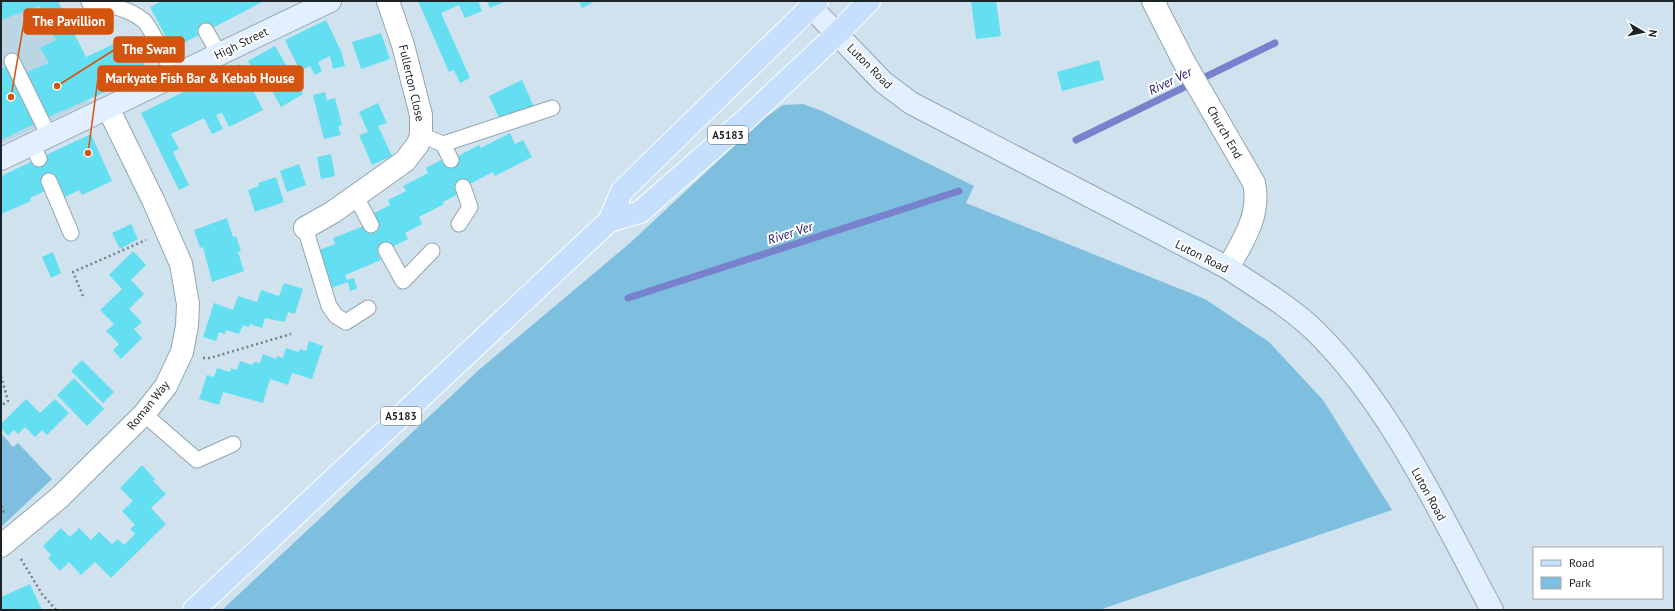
<svg xmlns="http://www.w3.org/2000/svg" width="1675" height="611" viewBox="0 0 1675 611" font-family="'PT Sans',sans-serif">
  <style>
    .built { fill: #bad6e4 }
    .green { fill: #7ebfe0 }
    .lines { fill: none; stroke-linecap: round; stroke-linejoin: round }
    .stream { stroke: #7882cc; stroke-width: 7 }
    .building { fill: #64dff1 }
    .lane-casing { stroke: #92a5af; stroke-width: 17 }
    .street-casing { stroke: #92a5af; stroke-width: 24 }
    .secondary-casing { stroke: #92a5af; stroke-width: 24 }
    .primary-casing { stroke: #fff; stroke-width: 24 }
    .path { stroke: #748189; stroke-width: 2.5; stroke-dasharray: 2 3; stroke-linecap: butt }
    .lane { stroke: #fff; stroke-width: 15 }
    .street { stroke: #fff; stroke-width: 22 }
    .secondary { stroke: #e2effe; stroke-width: 22 }
    .primary { stroke: #c6dffd; stroke-width: 22 }
    .labels { text-anchor: middle; dominant-baseline: central; stroke-width: 4; stroke-linejoin: round; paint-order: stroke }
    .shield { fill: #fff; stroke: #616668; stroke-width: 1 }
    .shield-label { font-size: 11px; font-weight: bold; fill: #1d2428 }
    .street-label { font-size: 12px; fill: #1d2428; stroke: #fff }
    .water-label { font-size: 13px; font-style: italic; fill: #1f166e; stroke: #fff }
    .leader { fill: none; stroke: #d4540f; stroke-width: 1.5 }
    .callout-dot { fill: #d4540f; stroke: #fff; stroke-width: 1.5 }
    .callout { fill: #d4540f; stroke: #d4540f; stroke-width: 1.5 }
    .callout-label { font-size: 13px; text-anchor: middle; font-weight: bold; fill: #fff }
  </style>
  <rect width="100%" height="100%" fill="#cfe2ed"/>
  <!-- built -->
  <path class="built" d="M1,1H36L90,102L1,144Z"/>
  <!-- green -->
  <path class="green" d="M803,104L822,111L974,186L966,203L1205,299L1269,342L1323,400L1392,510L1099,610H222L480,369L630,243L762,120L783,105Z
    M1,433L13,447L18,443L52,479L1,527Z"/>
  <g class="lines">
    <!-- stream -->
    <path class="stream" d="M1076,140L1275,43
      M628,298L959,191"/>
  </g>
  <!-- building -->
  <path class="building" d="M1,1H58L86,57L131,36L148,73L46,118L25,73L49,63L40,48L56,40L39,6L1,20Z
    M162,1L183,2L264,1L172,49L150,7Z
    M418,1H478L482,11L465,18L459,5L441,13L470,78L460,83L454,70L449,72Z
    M487,1H506L490,8Z
    M579,1H596L582,8Z
    M971,1H996L1001,36L976,39Z
    M326,20L341,51L345,66L333,69L330,56L318,62L322,71L315,75L310,66L300,71L285,40Z
    M381,33L390,59L361,69L352,42Z
    M275,46L303,94L281,107L271,89L265,92L248,61Z
    M1099,60L1104,80L1062,91L1057,72Z
    M240,64L263,110L229,127L222,113L216,115L223,129L212,134L204,118L171,134L179,149L173,152L189,185L179,190L141,113Z
    M6,67L34,124L1,140V69Z
    M522,80L534,107L501,122L489,96Z
    M325,92L327,100L335,98L342,125L338,126L341,135L324,139L313,95Z
    M378,103L387,123L378,126L392,156L372,165L359,135L368,132L359,112Z
    M510,133L515,144L523,140L532,157L495,176L493,172L456,191L458,194L443,202L444,204L419,217L422,224L405,233L408,239L378,254L381,260L345,275L347,280L354,278L357,289L350,291L348,282L329,289L316,251L335,244L333,238L364,226L372,214L390,205L388,200L406,191L403,186L428,173L426,168L441,160L443,164L479,145L481,148Z
    M91,134L112,181L82,195L79,190L63,198L54,179L42,184L45,191L30,198L31,201L1,214V176Z
    M331,154L335,176L321,179L317,157Z
    M299,164L306,185L287,192L280,171Z
    M276,177L284,202L255,212L248,190L259,186L258,183Z
    M227,218L233,237L236,236L241,251L238,252L244,271L212,282L203,247L200,248L194,230Z
    M131,224L138,239L120,249L112,233Z
    M133,251L146,265L131,280L144,294L129,309L142,322L134,329L142,338L121,359L113,350L119,344L106,331L114,324L100,310L122,289L109,275Z
    M53,252L61,273L51,278L42,257Z
    M284,283L303,289L295,314L288,312L285,322L265,318L262,328L250,324L249,327L243,325L239,334L226,330L225,334L219,332L216,341L203,337L214,303L233,310L238,296L257,302L261,290L279,296Z
    M309,341L323,346L312,379L292,373L288,385L270,379L263,403L223,392L219,405L199,399L207,375L214,377L217,368L230,372L231,368L237,370L240,361L252,365L254,362L260,363L263,354L276,359L277,356L283,358L286,348L299,352L300,349L306,351Z
    M82,360L114,392L103,403L71,371Z
    M74,378L104,409L87,426L57,395Z
    M26,399L40,413L55,399L69,413L47,435L42,430L35,437L25,427L18,434L14,430L8,436L1,428V424Z
    M142,465L155,479L153,481L166,494L151,508L166,524L111,578L95,562L81,575L69,562L60,571L48,558L51,555L43,546L61,528L70,537L79,528L91,540L99,532L112,544L118,539L124,545L135,534L130,529L135,525L122,511L133,501L120,488Z
    M30,584L42,610H1V597Z"/>
  <g class="lines">
    <defs>
      <path id="lane" d="M89,2C108,4 129,8 144,21C152,29 168,64 175,76
        M206,31L219,54
        M12,61L49,136
        M421,135L443,144L552,108
        M32,144L39,159
        M443,144L451,160
        M49,181L71,233
        M355,195L371,225
        M459,224L470,207L463,187
        M305,228L329,306L336,316L346,322L368,308
        M386,250L403,281L432,251
        M144,414L197,460L233,444"/>
      <path id="street" d="M1153,1L1184,62L1254,183C1261,215 1243,241 1228,268
        M305,228L333,212L405,161L418,144L421,135V115L403,45L388,1
        M1,546L59,498L144,414L166,386L182,352L187,326L188,304L181,264L154,202L108,108"/>
      <path id="secondary" d="M811,7L883,82L911,103L1228,268C1256,287 1292,308 1316,332C1393,408 1441,516 1492,610
        M1,159L330,1"/>
      <path id="primary" d="M609,221L640,212L744,121L838,33L869,1
        M194,610L609,221L622,191L817,1"/>
    </defs>
    <!-- lane casing -->
    <use href="#lane" class="lane-casing"/>
    <!-- street casing -->
    <use href="#street" class="street-casing"/>
    <!-- secondary casing -->
    <use href="#secondary" class="secondary-casing"/>
    <!-- primary casing -->
    <use href="#primary" class="primary-casing"/>
    <!-- path -->
    <path class="path" d="M83,296L73,272L146,240
      M203,358H210L291,334
      M1,376L8,401L1,406
      M1,506L4,513
      M21,559L42,594L56,610"/>
    <!-- lane -->
    <use href="#lane" class="lane"/>
    <!-- street -->
    <use href="#street" class="street"/>
    <!-- secondary -->
    <use href="#secondary" class="secondary"/>
    <!-- primary -->
    <use href="#primary" class="primary"/>
  </g>
  <g class="labels">
    <!-- shield labels -->
    <g class="shield">
      <rect x="708" y="126" width="40" height="18" rx="3"/>
      <rect x="381" y="407" width="40" height="18" rx="3"/>
    </g>
    <g class="shield-label">
      <text x="728" y="135">A5183</text>
      <text x="401" y="416">A5183</text>
    </g>
    <!-- street labels -->
    <g class="street-label">
      <text transform="translate(241 43) rotate(-26)">High Street</text>
      <text transform="translate(870 66) rotate(45)">Luton Road</text>
      <text transform="translate(412 83) rotate(77)">Fullerton Close</text>
      <text transform="translate(1225 132) rotate(60)">Church End</text>
      <text transform="translate(1202 256) rotate(27)">Luton Road</text>
      <text transform="translate(148 405) rotate(-51)">Roman Way</text>
      <text transform="translate(1429 494) rotate(61)">Luton Road</text>
    </g>
    <!-- water labels -->
    <g class="water-label">
      <text transform="translate(1170 81) rotate(-26)">River Ver</text>
      <text transform="translate(790 233) rotate(-18)">River Ver</text>
    </g>
  </g>
  <!-- callouts -->
  <path class="leader" d="M11 97L24 22M57 86L114 50M88 153L98 78"/>
  <g class="callout-dot">
    <circle cx="11" cy="97" r="4"/>
    <circle cx="57" cy="86" r="4"/>
    <circle cx="88" cy="153" r="4"/>
  </g>
  <g class="callout">
    <rect x="24" y="9" width="89" height="25" rx="4"/>
    <rect x="114" y="37" width="70" height="25" rx="4"/>
    <rect x="98" y="66" width="205" height="25" rx="4"/>
  </g>
  <g class="callout-label">
    <text x="69" y="26">The Pavillion</text>
    <text x="149" y="54">The Swan</text>
    <text x="200" y="83">Markyate Fish Bar &amp; Kebab House</text>
  </g>
  <!-- border -->
  <rect width="1675" height="611" fill="none" stroke="#1d2428" stroke-width="4"/>
  <!-- legend -->
  <rect x="1533" y="547" width="130" height="52" fill="#ffffff" stroke="#a5a7a9"/>
  <rect x="1541" y="560" width="20" height="6" fill="#c6dffd" stroke="#a5a7a9"/>
  <text x="1569" y="567" font-size="12" fill="#1d2428">Road</text>
  <rect x="1541" y="577" width="20" height="12" fill="#7ebfe0" stroke="#a5a7a9"/>
  <text x="1569" y="587" font-size="12" fill="#1d2428">Park</text>
  <!-- north arrow -->
  <g transform="translate(1643 32) rotate(99)" stroke="#ffffff" stroke-width="3" paint-order="stroke">
  <path d="M0-3L7 15L0 10L-7 15Z" fill="#1d2428"/>
  <text y="-6" font-size="11" font-weight="bold" text-anchor="middle" fill="#1d2428">N</text>
  </g>
</svg>
